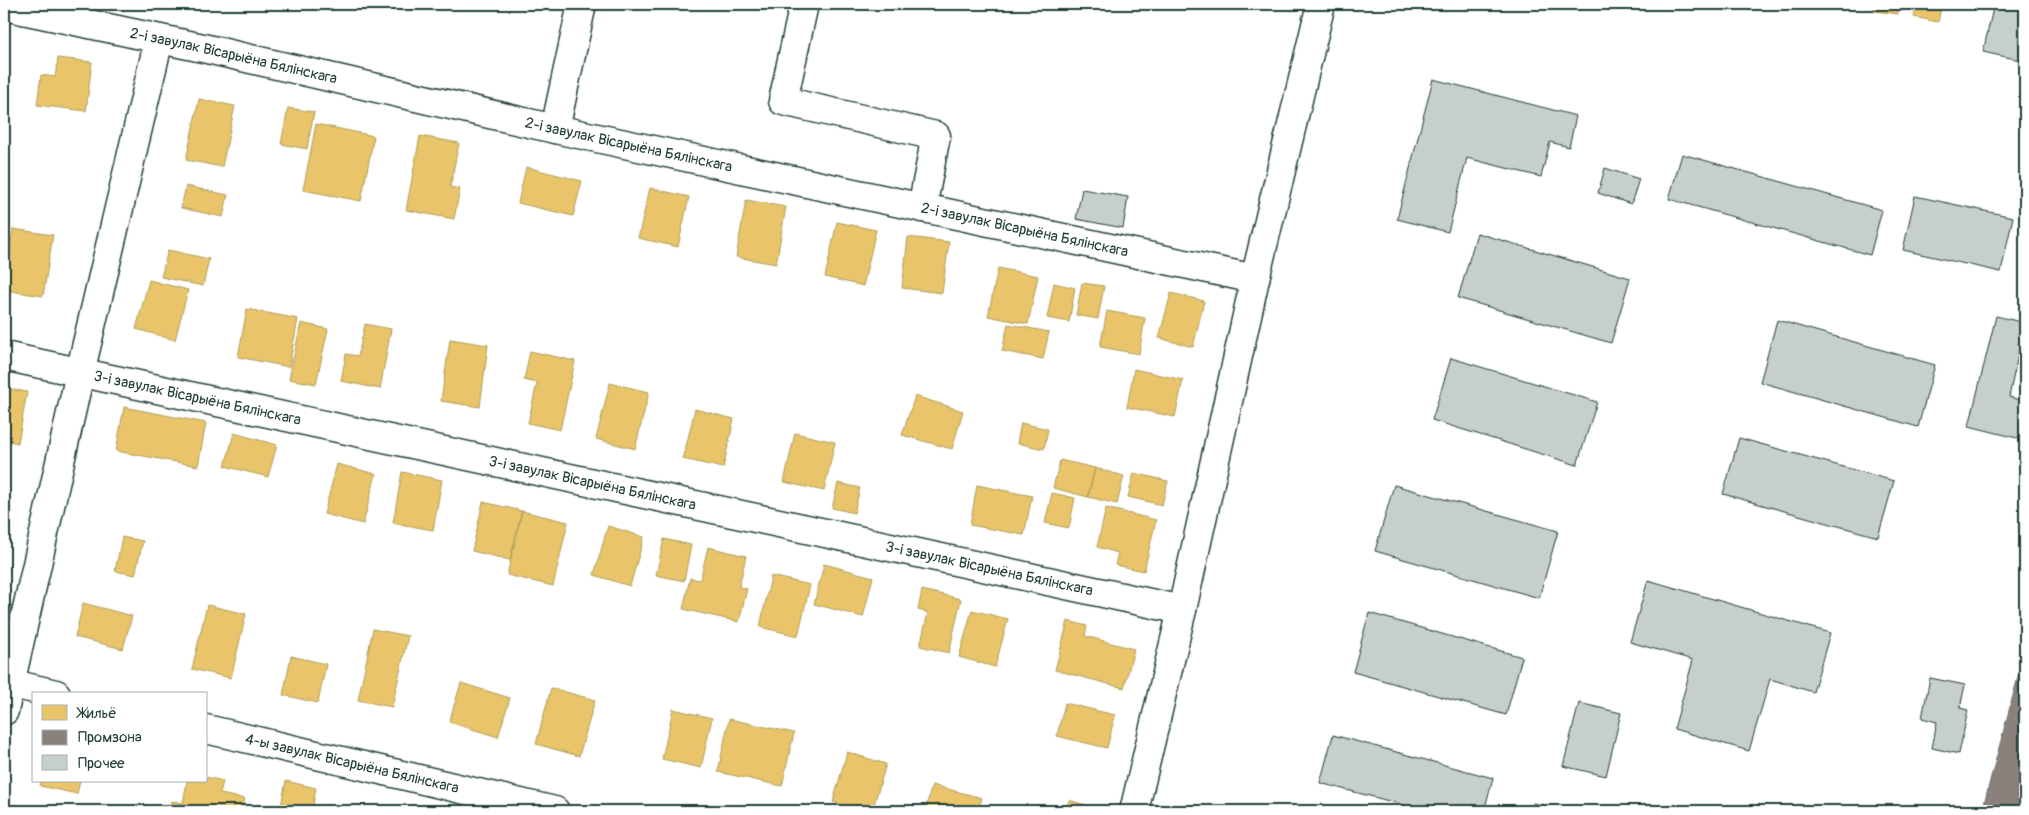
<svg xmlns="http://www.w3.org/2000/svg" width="2029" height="815" viewBox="0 0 2029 815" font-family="Pangolin,sans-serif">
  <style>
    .homes { fill: #e9c46a; stroke: #ac9c5a }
    .industry { fill: #8a817c; stroke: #6a6d66 }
    .building { fill: #c7cfcc; stroke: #1f3d34 }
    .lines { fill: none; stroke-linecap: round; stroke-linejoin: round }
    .minor-casing { stroke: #1f3d34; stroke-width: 31 }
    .minor { stroke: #fff; stroke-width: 28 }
    .labels { text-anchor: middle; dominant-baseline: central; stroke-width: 5; stroke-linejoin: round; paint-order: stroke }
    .street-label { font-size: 15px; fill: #1f3d34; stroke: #fff }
  </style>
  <rect width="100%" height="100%" fill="#fff"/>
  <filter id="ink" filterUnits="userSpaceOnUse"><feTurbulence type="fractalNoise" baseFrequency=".02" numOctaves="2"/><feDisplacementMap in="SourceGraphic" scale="10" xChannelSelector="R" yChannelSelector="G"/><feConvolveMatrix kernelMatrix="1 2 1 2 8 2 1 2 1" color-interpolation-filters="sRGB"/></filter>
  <g filter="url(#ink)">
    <!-- homes -->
    <path class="homes" d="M1874,4H1899L1898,14L1874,11Z
      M1917,4H1942L1938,22L1914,17Z
      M58,58L92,62L86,111L37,105L41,75L55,77Z
      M199,99L235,106L222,167L186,160Z
      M288,108L314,112L307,149L281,144Z
      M316,124L374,136L361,201L303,190Z
      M420,136L459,143L450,187L460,189L454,219L406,210Z
      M526,167L582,181L573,216L518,203Z
      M186,186L228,195L223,217L181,208Z
      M650,188L689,197L678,247L638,238Z
      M746,200L786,207L776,264L736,257Z
      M837,222L876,230L863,286L825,277Z
      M13,229L53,235L43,296L4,290Z
      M908,237L949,242L942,293L902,288Z
      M168,250L209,259L203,286L161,277Z
      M998,268L1038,276L1028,324L988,316Z
      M149,280L188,290L175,340L136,329Z
      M1054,283L1075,288L1069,322L1047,318Z
      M1082,283L1104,286L1098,319L1076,315Z
      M1171,293L1204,301L1193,347L1159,338Z
      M247,309L298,319L289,367L238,357Z
      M1107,311L1145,318L1139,354L1100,347Z
      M301,323L328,329L316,384L289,379Z
      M365,324L391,329L380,389L341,381L346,354L358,356Z
      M1008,324L1049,332L1043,359L1002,351Z
      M450,339L488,345L480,407L441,401Z
      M530,351L575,361L560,430L528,423L537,383L524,380Z
      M1134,369L1183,380L1175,417L1127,407Z
      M610,383L649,392L635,449L596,439Z
      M4,388L27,392L18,443L4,440Z
      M915,396L963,411L952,449L902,435Z
      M124,407L206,423L198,466L116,451Z
      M695,409L734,419L723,468L683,459Z
      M1021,423L1048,429L1044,449L1017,443Z
      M234,433L277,445L268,477L225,466Z
      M795,433L835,442L824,491L784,482Z
      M1060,460L1095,468L1088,497L1053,488Z
      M337,464L376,474L363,524L324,514Z
      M1095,468L1124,476L1117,504L1088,497Z
      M402,472L442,480L433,530L393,523Z
      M1134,473L1168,481L1162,505L1128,497Z
      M838,483L860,488L854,513L832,508Z
      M977,485L1032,496L1024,535L970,525Z
      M1052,493L1075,498L1069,528L1045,523Z
      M483,502L522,511L510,560L472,551Z
      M1106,508L1156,520L1144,571L1115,565L1118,553L1097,547Z
      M522,511L568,522L553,586L507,575Z
      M608,526L644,537L630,586L594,575Z
      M122,537L143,541L135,575L115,571Z
      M664,539L691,545L684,581L656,575Z
      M708,547L746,556L739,587L747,589L739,622L683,609L690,578L700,580Z
      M824,564L873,577L863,617L814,604Z
      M771,576L810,585L798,636L760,627Z
      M922,590L961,599L949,653L920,646L928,613L918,610Z
      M83,603L132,616L123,649L75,637Z
      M207,605L246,614L231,678L192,669Z
      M972,610L1008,619L995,667L959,657Z
      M1068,621L1087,626L1085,636L1134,649L1124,688L1055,670Z
      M373,629L408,636L392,707L358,700Z
      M291,656L326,664L318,703L283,695Z
      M461,683L510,698L498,737L449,722Z
      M551,688L595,700L579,756L536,744Z
      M1065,703L1115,715L1107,748L1057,736Z
      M673,709L712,718L701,768L662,759Z
      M729,719L794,733L782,786L718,772Z
      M847,752L886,764L872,811H865L833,802Z
      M206,777L223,781L220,794L245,799L242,811H170L172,801L183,803L187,781H206Z
      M41,781H80L77,794L40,786Z
      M286,781L316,788L312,811H280Z
      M932,785L982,798L978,811H925Z
      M1069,800L1098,809V811H1066Z"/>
    <!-- industry -->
    <path class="industry" d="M2025,651V811H1982Z"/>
    <!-- building -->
    <path class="building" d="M1994,4H2025V61L1983,52Z
      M1433,79L1576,116L1569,147L1550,142L1541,177L1467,158L1448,232L1397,219Z
      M1682,154L1882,210L1870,255L1669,199Z
      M1605,168L1639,179L1631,204L1598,193Z
      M1082,189L1128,197L1123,228L1076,219Z
      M1915,196L2013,217L2001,272L1903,250Z
      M1477,233L1630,278L1611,343L1458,298Z
      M1996,316L2025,323L2009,397L2025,401V440L1969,426Z
      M1777,320L1935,365L1918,427L1760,382Z
      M1451,358L1597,402L1577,465L1432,420Z
      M1739,438L1894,481L1878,537L1723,494Z
      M1394,485L1558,531L1539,598L1375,551Z
      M1648,580L1830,633L1813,692L1770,679L1749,751L1674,729L1693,660L1630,642Z
      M1369,613L1522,657L1506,715L1353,672Z
      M1930,678L1965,685L1960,708L1968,710L1959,754L1932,748L1937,722L1922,718Z
      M1579,703L1621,713L1606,776L1563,766Z
      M1333,735L1493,778L1484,811H1427L1320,783Z
      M1533,803L1567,811H1531Z"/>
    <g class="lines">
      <defs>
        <g id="minor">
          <path d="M804,4L783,101L936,136L922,208"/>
          <path id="s1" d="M4,6L203,48L555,129L1255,279"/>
          <path d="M555,129L582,4"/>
          <path id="s2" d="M4,356L1182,610"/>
          <path d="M4,682L56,694"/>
          <path d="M4,711L80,373L159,39"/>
          <path id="s3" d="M206,729L555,811"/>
          <path d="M1134,811L1182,610L1255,279L1321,4"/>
        </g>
      </defs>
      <!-- minor casing -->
      <use href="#minor" class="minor-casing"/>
      <!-- minor -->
      <use href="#minor" class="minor"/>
    </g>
  </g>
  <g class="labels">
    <!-- street labels -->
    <g class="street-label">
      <text stroke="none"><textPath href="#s1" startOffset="235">2-і завулак Вісарыёна Бялінскага</textPath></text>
      <text stroke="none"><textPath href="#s1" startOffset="640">2-і завулак Вісарыёна Бялінскага</textPath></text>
      <text stroke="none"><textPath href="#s1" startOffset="1045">2-і завулак Вісарыёна Бялінскага</textPath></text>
      <text stroke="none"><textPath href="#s2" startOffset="198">3-і завулак Вісарыёна Бялінскага</textPath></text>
      <text stroke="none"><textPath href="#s2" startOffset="602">3-і завулак Вісарыёна Бялінскага</textPath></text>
      <text stroke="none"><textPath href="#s2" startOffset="1008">3-і завулак Вісарыёна Бялінскага</textPath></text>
      <text stroke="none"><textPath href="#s3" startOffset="150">4-ы завулак Вісарыёна Бялінскага</textPath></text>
    </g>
  </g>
  <!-- margin -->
  <rect width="2029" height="815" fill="none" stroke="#fff" stroke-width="20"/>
  <rect x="10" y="10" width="2009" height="795" fill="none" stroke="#1f3d34" stroke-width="2" filter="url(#ink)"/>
  <!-- legend -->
  <rect x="32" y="692" width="175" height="90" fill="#ffffff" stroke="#a5b1ae"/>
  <rect x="42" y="705" width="25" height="15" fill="#e9c46a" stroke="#a5b1ae"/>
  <text x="78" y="718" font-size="15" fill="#1f3d34">Жильё</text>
  <rect x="42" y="730" width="25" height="15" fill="#8a817c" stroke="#a5b1ae"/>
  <text x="78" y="742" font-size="15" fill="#1f3d34">Промзона</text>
  <rect x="42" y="755" width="25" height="15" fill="#c7cfcc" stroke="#a5b1ae"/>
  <text x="78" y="768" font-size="15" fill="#1f3d34">Прочее</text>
</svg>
